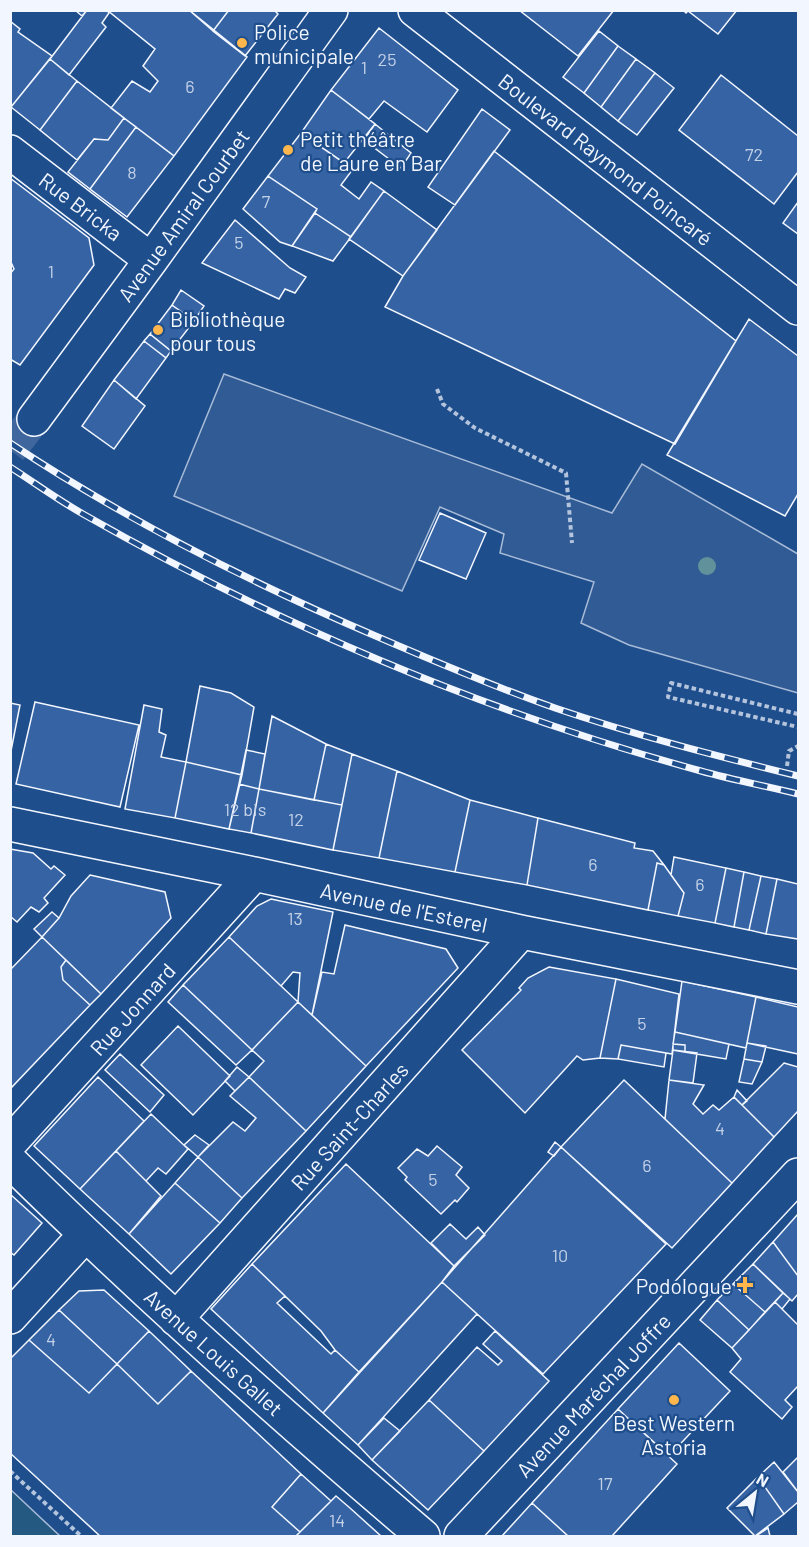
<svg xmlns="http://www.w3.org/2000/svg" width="809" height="1547" viewBox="0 0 809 1547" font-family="Barlow,sans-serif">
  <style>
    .green { fill: #245a82; stroke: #a8bbd7; stroke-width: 1.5 }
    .parking { fill: #305b95; stroke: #a8bbd7; stroke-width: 1.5 }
    .building { fill: #3563a3; stroke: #f2f6ff; stroke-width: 1.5 }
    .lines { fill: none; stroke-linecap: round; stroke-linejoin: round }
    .minor-tunnel { stroke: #3f679d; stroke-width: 33; stroke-dasharray: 33 16; stroke-linecap: butt }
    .minor-casing { stroke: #f2f6ff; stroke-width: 36 }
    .major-casing { stroke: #f2f6ff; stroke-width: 36 }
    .path { stroke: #b3c4dc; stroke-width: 4; stroke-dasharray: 4.5 3; stroke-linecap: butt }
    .minor { stroke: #1f4e8c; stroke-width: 33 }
    .major { stroke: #1f4e8c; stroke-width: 33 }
    .rail-casing { stroke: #f2f6ff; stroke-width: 7 }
    .rail { stroke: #1f4e8c; stroke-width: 4.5; stroke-dasharray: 14; stroke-linecap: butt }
    .tree { fill: #61919a }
    .poi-dot { fill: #ffb74d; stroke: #1f4e8c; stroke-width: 2 }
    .labels { text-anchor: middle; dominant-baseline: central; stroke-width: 4.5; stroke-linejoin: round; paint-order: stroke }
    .number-label { font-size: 18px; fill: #c3d1e8 }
    .poi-label { font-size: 21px; fill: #f2f6ff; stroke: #1f4e8c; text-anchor: start }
    .street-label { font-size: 21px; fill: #f2f6ff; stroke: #1f4e8c }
  </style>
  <rect width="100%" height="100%" fill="#1f4e8c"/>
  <!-- green -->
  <path class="green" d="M11,1490L60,1536H11Z"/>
  <!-- parking -->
  <path class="parking" d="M224,374L612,513L642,464L798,554V693L629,645L581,623L594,582L500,553L504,534L440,507L402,591L174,496Z"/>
  <!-- building -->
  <path class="building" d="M75,10H87L82,16Z
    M87,10H107L109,13L102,23L106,27L69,75L50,59Z
    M107,10H189L247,57L174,156L111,108L132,81L150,92L158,81L143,66L155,49Z
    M189,10H229L213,31Z
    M229,10H274L278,14L245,56L213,31Z
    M519,10H614L578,56Z
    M683,10H737L718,34L688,11L686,13Z
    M10,21L20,29L18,32L52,56L11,107Z
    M379,28L458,90L427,132L384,101L369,119L331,90Z
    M599,31L618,46L584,93L563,77Z
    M618,46L636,59L601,107L584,93Z
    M50,59L77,81L40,130L11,107Z
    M636,59L655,73L618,121L601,107Z
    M655,73L674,88L637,135L618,121Z
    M721,75L798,136V172L774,204L679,130Z
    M77,81L124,118L108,140L94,139L77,160L40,130Z
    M331,90L375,124L344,163L301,133Z
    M482,109L510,130L455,205L428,187Z
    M124,118L136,127L90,189L68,172L94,139L108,140Z
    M375,124L411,153L401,168L364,140Z
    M136,127L174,156L127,217L90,189Z
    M301,133L353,169L341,185L359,199L371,182L384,191L351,237L315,213L317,209L268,176Z
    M494,151L736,341L675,444L385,307L403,276Z
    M268,176L317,209L292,246L280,242L243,209Z
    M10,178L89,238L94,265L20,365L10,359V274L14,269L10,260Z
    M384,191L437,230L403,276L349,239Z
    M798,202V234L783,223Z
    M315,213L351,237L333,261L292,246Z
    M235,220L290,268L306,277L295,293L285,289L279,299L202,263Z
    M181,290L204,306L194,321L172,305Z
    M172,305L194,321L171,351L150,334Z
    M749,319L798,356V494L785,516L667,455Z
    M150,334L171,351L166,358L144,341Z
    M144,341L166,358L136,399L114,380Z
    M114,380L145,406L114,449L82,426Z
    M440,513L486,533L466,579L419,560Z
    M200,686L231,693L254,707L242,775L186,762Z
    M35,702L139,725L120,807L16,784Z
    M10,703L20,705L10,756Z
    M144,705L162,709L159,732L166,735L161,757L186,762L175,818L125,809Z
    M272,716L326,744L314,800L259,789Z
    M326,744L352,754L342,805L314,800Z
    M246,750L265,754L259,789L239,784Z
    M352,754L397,771L379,858L333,850Z
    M186,762L242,775L229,829L175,818Z
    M397,771L470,800L455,872L379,858Z
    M239,784L259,789L251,833L229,829Z
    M259,789L342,805L333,850L251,833Z
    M470,800L538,818L527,885L455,872Z
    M538,818L635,843L634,848L653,851L664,865L657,863L648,910L527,885Z
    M10,849L33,853L51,869L54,866L65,875L44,898L48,903L39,912L31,907L17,922L10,916Z
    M674,857L726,868L715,923L678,916L684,893L671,875Z
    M657,863L664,865L684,893L678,916L648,910Z
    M726,868L744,872L734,927L715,923Z
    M744,872L761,876L749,930L734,927Z
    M90,875L165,892L171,918L101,994L42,937L59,918L71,896Z
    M761,876L777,879L766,934L749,930Z
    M777,879L798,884V939L766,934Z
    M271,899L333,912L312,1015L298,1002L300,973L293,972L281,986L229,937L257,906Z
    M52,912L59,918L42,937L34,929Z
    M345,925L446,949L458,968L366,1066L312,1015L322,972L334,974Z
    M42,937L66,960L61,967L63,980L90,1005L10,1089V970Z
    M229,937L298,1002L252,1050L183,985Z
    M66,960L101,994L90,1005L63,980L61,967Z
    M549,967L616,979L600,1058L583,1060L577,1056L525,1113L462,1050L521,990L519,988L528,978Z
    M616,979L679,994L672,1054L621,1045L618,1059L600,1058Z
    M682,981L756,997L746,1048L675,1032Z
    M183,985L252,1050L236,1065L168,1002Z
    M756,997L798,1007V1054L747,1043Z
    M298,1002L366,1066L306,1131L249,1077L264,1061L252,1050Z
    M178,1026L230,1076L193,1115L141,1065Z
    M675,1032L729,1044L726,1059L685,1052V1045L673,1044Z
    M747,1043L766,1046L762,1062L744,1059Z
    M673,1044L685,1045V1052L673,1050Z
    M621,1045L666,1053L664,1067L618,1059Z
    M673,1050L697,1053L693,1083L669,1080Z
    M120,1054L164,1095L150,1112L105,1070Z
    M744,1059L762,1062L752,1084L739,1082Z
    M784,1063L798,1067V1111L774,1137L742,1105Z
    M237,1067L249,1077L235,1091L225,1081Z
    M98,1077L144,1121L80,1189L34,1146Z
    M249,1077L306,1131L242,1198L198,1157L233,1122L245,1131L256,1118L230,1096Z
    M624,1080L732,1183L672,1248L561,1147Z
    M669,1080L704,1085L693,1104L703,1114L713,1105L719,1110L734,1097L774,1137L732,1183L665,1119Z
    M737,1090L747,1101L742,1105L734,1097Z
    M151,1114L188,1149L166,1174L158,1168L146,1181L116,1151Z
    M195,1135L209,1145L198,1157L184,1145Z
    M555,1142L561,1147L554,1156L548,1152Z
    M437,1146L462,1167L456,1175L469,1188L457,1202L455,1200L441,1214L405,1180L407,1177L398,1168L417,1149L428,1156Z
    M561,1147L666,1244L543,1374L442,1282Z
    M116,1151L161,1196L129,1234L80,1189Z
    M198,1157L242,1198L220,1223L175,1183Z
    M346,1164L454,1266L442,1282L359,1372L335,1350L321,1331L252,1264Z
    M175,1183L220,1223L171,1274L129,1234Z
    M10,1194L42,1223L14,1255L10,1252Z
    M798,1214V1276L773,1242Z
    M450,1224L466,1239L478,1227L485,1235L454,1266L431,1243Z
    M773,1242L798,1276V1294L792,1301L753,1264Z
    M252,1264L285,1296L277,1303L331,1354L335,1350L359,1372L323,1413L211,1309Z
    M753,1264L783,1293L765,1312L733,1284Z
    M442,1282L477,1314L358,1445L323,1413Z
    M733,1284L765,1312L749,1330L717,1300Z
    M104,1290L149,1331L117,1364L59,1310L79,1291Z
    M783,1293L790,1299L782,1309L775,1302Z
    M717,1300L749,1330L732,1348L700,1320Z
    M775,1302L798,1325V1386L785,1400L792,1407L782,1419L730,1372L741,1359L732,1348Z
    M59,1310L117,1364L89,1393L29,1340Z
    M149,1331L191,1371L158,1404L117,1364Z
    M495,1331L549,1381L484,1451L429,1400L477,1347L498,1365L502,1361L483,1344Z
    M29,1340L89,1393L117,1364L158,1404L191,1371L301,1474L272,1507L300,1532L296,1536H100L10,1453V1359Z
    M679,1343L730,1391L669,1456L618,1409Z
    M429,1400L484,1451L428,1510L372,1460Z
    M618,1409L677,1464L612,1536H568L532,1503Z
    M384,1418L400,1431L372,1460L358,1445Z
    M798,1457V1492L783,1472Z
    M774,1462L798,1492V1502L784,1514L758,1477Z
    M301,1474L331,1501L300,1532L272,1507Z
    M758,1477L784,1514L755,1536L727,1508Z
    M336,1496L350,1508L381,1536H296Z
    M532,1503L568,1536H502Z
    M768,1528L770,1536H756Z"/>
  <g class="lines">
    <!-- minor-tunnel -->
    <path class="minor-tunnel" d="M10,450L34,419"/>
    <defs>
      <path id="minor" d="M10,152L151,260
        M34,419L151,260L331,10
        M10,824L254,874L521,932L798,987
        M10,1143L254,874
        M10,1161C143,1292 282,1416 423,1536
        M10,1317L85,1235
        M176,1319L521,932
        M461,1536L798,1175"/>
      <path id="major" d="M415,10L798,308"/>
    </defs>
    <!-- minor casing -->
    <use href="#minor" class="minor-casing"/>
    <!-- major casing -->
    <use href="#major" class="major-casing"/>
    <!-- path -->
    <path class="path" d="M437,389L443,404L475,428L566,473L572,543
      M798,714L671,683L668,697L798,727
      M787,766L789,751L798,746
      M10,1471L81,1536"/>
    <!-- minor -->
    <use href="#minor" class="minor"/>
    <!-- major -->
    <use href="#major" class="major"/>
    <defs>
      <path id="rail" d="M10,443C126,520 251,583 378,637C436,662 495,687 555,708C634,735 717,756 798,776
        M10,467C35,483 58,500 83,514C278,625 485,712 701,771C733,780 766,786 798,794"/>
    </defs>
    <!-- rail casing -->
    <use href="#rail" class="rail-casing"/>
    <!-- rail -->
    <use href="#rail" class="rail"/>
  </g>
  <!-- trees -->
  <circle class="tree" cx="707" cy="566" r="9"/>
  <!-- markers -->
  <g class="poi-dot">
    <circle cx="242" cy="43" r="6"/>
    <circle cx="288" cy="150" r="6"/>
    <circle cx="158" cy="330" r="6"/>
    <path d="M742 1276h6v6h6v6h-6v6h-6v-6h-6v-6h6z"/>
    <circle cx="674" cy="1400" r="6"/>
  </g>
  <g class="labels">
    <!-- number labels -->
    <g class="number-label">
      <text x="387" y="59">25</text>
      <text x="364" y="67">1</text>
      <text x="190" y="86">6</text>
      <text x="754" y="154">72</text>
      <text x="132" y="172">8</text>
      <text x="266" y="201">7</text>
      <text x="239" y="242">5</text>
      <text x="51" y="271">1</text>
      <text x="245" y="809">12 bis</text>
      <text x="296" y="819">12</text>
      <text x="593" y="864">6</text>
      <text x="700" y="884">6</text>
      <text x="295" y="918">13</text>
      <text x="642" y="1023">5</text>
      <text x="720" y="1128">4</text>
      <text x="647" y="1165">6</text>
      <text x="433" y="1179">5</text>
      <text x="560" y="1255">10</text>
      <text x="51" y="1339">4</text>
      <text x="605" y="1483">17</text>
      <text x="337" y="1520">14</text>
    </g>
    <!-- poi labels -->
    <g class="poi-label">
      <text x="254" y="31">Police<tspan x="254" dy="24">municipale</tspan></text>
      <text x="300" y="138">Petit théâtre<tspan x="300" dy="24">de Laure en Bar</tspan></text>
      <text x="170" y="318">Bibliothèque<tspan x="170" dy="24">pour tous</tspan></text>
      <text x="732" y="1285" text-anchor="end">Podologue</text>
      <text x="674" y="1422" text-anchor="middle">Best Western<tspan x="674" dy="24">Astoria</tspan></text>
    </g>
    <!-- street labels -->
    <g class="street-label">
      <text transform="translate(606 159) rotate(38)">Boulevard Raymond Poincaré</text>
      <text transform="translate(81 206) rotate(37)">Rue Bricka</text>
      <text transform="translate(183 215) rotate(-54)">Avenue Amiral Courbet</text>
      <text transform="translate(404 907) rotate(12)">Avenue de l'Esterel</text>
      <text transform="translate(132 1009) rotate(-48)">Rue Jonnard</text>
      <text transform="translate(349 1126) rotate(-48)">Rue Saint-Charles</text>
      <text transform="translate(214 1352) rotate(42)">Avenue Louis Gallet</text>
      <text transform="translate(593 1395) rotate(-47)">Avenue Maréchal Joffre</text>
    </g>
  </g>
  <!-- border -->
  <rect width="809" height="1547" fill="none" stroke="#f2f6ff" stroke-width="24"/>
  <!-- north arrow -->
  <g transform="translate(755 1493) rotate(30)" stroke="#1f4e8c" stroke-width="4.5" paint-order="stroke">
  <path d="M0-4.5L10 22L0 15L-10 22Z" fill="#f2f6ff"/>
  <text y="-9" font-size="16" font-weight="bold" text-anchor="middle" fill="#f2f6ff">N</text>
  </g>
</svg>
